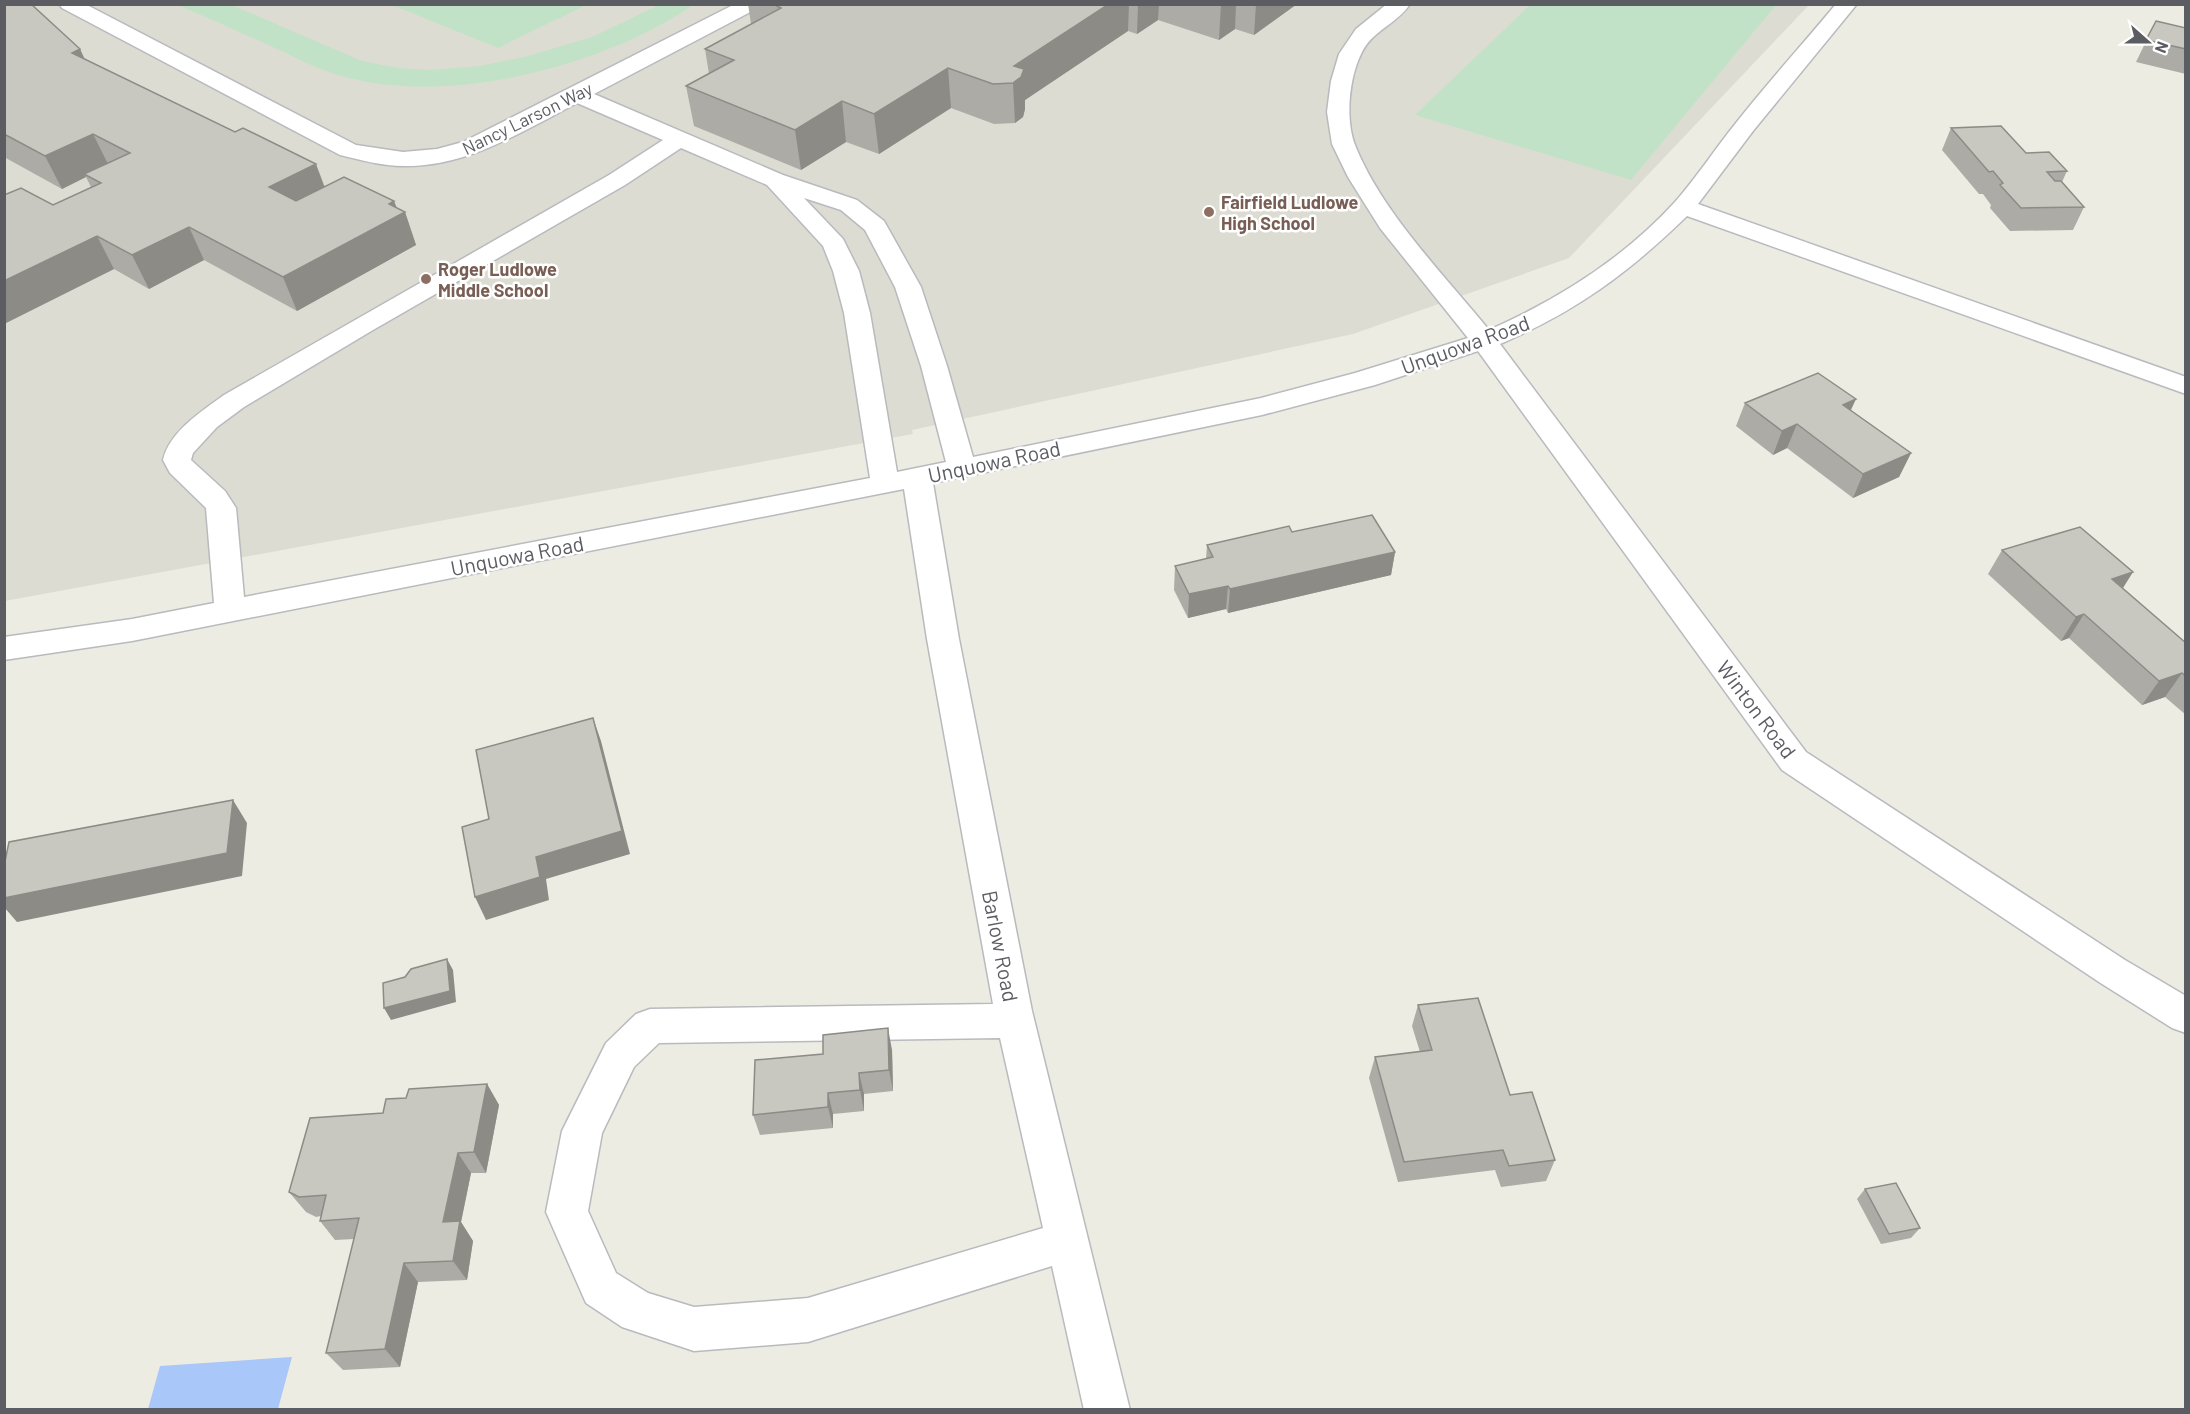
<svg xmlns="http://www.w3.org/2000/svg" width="2190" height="1414" viewBox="0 0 2190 1414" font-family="Barlow,sans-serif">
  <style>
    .education { fill: #dddcd2 }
    .green { fill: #c2e2c7 }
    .water { fill: #a9c7f8 }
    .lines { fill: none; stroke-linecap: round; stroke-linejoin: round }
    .minor-casing { stroke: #b8babe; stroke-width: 3 }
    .minor { fill: #fff; fill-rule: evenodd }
    .wall { fill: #acaba5 }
    .shaded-wall { fill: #8c8b86 }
    .building { fill: #c8c7c0; stroke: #8c8b86; stroke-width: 1.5 }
    .education-dot { fill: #8d6e63; stroke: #fff; stroke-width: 2 }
    .labels { text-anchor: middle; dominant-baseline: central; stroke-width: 5; stroke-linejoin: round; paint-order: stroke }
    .far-street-label { font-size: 18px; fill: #5b5d63; stroke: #fff }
    .far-education-label { font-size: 18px; font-weight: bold; fill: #785e54; stroke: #fff; text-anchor: start }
    .street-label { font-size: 21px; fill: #5b5d63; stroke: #fff }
  </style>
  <rect width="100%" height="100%" fill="#edece3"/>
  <!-- education -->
  <path class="education" d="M5,5L69,4L1809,5L1569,258L1353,334L912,430L913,434L5,601Z"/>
  <!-- green -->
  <path class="green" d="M178,5H232L362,61L398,68L430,70L480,66L528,56L592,37L659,5H693C604,66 451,106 345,77C321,71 299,59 277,49C244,34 211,19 178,5Z
    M392,5H586L498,48Z
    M1530,5V4L1776,5L1631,180L1415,115Z"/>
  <!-- water -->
  <path class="water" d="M292,1357L278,1409H148L160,1366Z"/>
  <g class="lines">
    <defs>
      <path id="minor" d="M59,4H85L356,145L403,152L437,149L463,142L735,4H761L758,8L594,94L783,175L857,200L884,221L921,287L947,366L973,457L1261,398L1355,373L1468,338L1380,228L1348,177L1332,144L1327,112L1331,81L1339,54L1356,29L1387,4H1410C1397,24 1373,30 1362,52C1349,77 1345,119 1355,145C1381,211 1444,275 1489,330C1557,300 1624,258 1675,202C1697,177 1715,149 1736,123C1768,82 1803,44 1836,4H1857L1753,131L1698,204L2186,377V394L1687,216C1627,274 1577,311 1500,344L1806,752L2125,960L2186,996V1033L2172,1028L2099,982L1782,770L1478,351L1375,385L1262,415L933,483L959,639L1032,1011L1130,1410H1084L1052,1266L808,1342L694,1351L622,1327L586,1303L546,1212L562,1131L606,1043L636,1014L650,1009L993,1004L927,639L904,489L132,641L4,660V637L132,619L214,603L206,508L170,473L163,460C169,432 202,411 224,395L609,175L663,140L577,103C523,131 467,167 404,166C382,166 361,160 340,155L62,8ZM681,148L767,185L823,246L833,271L844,313L870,478L244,597L236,508L225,491L191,460L193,453L217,427L244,407L373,330L625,185ZM804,198L841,210L865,230L895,287L921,366L946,462L897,472L870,313L859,271L843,239ZM1000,1038L1043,1228L808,1298L694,1307L648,1293L616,1273L588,1211L602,1133L634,1067L659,1043Z"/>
    </defs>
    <!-- minor casing -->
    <use href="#minor" class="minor-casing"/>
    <!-- minor -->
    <use href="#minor" class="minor"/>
  </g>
  <!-- wall -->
  <path class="wall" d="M4,4L80,49L84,59L325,186L394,201L397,208L405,212L416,245L297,311L204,260L149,289L114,269L4,324V195L53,205L91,187L86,177L62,189L4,157Z
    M748,4H1297L1254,35L1235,29L1219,40L1158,20L1137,34L1128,31L1025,100V109L1023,117L1015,123L994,124L951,108L879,154L846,142L801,170L694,126L686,86L709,74L705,49L751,24Z
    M2156,21L2186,28V74L2136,62Z
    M1951,128L2026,153L2067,171L2062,182L2084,207L2073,230L2010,231L1990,208L1991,205L1983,194H1979L1942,150Z
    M1745,403L1851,410L1911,453L1899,477L1853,498L1787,448L1773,455L1736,426Z
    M1292,532L1395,552L1391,575L1228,613L1226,609L1188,618L1174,590L1175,566L1206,559L1207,545Z
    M2002,550L2123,589L2186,643V715L2165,697L2142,705L2069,638L2061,641L1988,574Z
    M1418,1005L1510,1095L1555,1160L1546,1181L1501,1187L1495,1170L1398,1182L1369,1078L1375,1057L1420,1052L1412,1026Z
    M892,1050L893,1091L864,1094V1111L833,1114V1128L760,1135L753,1115Z
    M487,1084L499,1105L486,1173H471L461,1222L473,1241L467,1280L418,1282L400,1367L343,1370L326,1353L354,1239L335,1240L320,1221L321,1216L316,1217L306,1212L289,1192L383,1113L406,1098Z
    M1865,1189L1920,1228L1911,1238L1881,1244L1857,1199Z"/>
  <!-- shaded-wall -->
  <path class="shaded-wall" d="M1109,4H1129L1128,31L1025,100V109L1023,117L1015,123L1013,83L1014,66Z
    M1138,4H1159L1158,20L1137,34Z
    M1221,4H1236L1235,29L1219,40Z
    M1256,4H1297L1254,35Z
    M80,49L95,81L72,53Z
    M948,68L951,108L879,154L874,114Z
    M842,101L846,142L801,170L795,130Z
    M93,134L109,166L84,174L86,177L62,189L45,156Z
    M316,164L328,196L282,220L269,187Z
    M394,201L399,215L405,212L416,245L297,311L283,277L389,204Z
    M189,227L204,260L149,289L132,255Z
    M97,236L114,269L4,324V281Z
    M1856,399L1845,423L1843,405Z
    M1797,424L1787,448L1773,455L1782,431Z
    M1911,453L1899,477L1853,498L1863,474Z
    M1395,552L1391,575L1228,613L1230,589Z
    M2133,572L2118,596L2112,579Z
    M1228,586L1226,609L1188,618L1189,594Z
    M2084,614L2069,638L2061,641L2076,617Z
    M2182,673L2165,697L2142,705L2159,681Z
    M593,718L601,741L630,854L546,879L549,900L486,920L475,897L536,857Z
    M233,800L247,823L242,876L17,922L4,907V898Z
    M447,959L453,970L456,1002L391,1020L384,1008Z
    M888,1028L892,1050L893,1091L889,1070Z
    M859,1073L864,1094V1111L860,1090Z
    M487,1084L499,1105L486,1173L474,1152Z
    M828,1093L833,1114V1128L828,1107Z
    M458,1153L471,1173L461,1222L473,1241L467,1280L453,1261L443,1222Z
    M404,1263L418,1282L400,1367L385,1349Z"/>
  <!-- building -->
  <path class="building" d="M4,4H31L80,49L72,53L235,132L243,128L316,164L269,187L296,201L344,177L394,201L389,204L405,212L283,277L189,227L132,255L97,236L4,281V195L21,188L53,205L101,183L84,174L130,153L93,134L45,156L4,134Z
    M773,4H1109L1014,66L1024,69L1021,77L1013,83L993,84L948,68L874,114L842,101L795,130L686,86L734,60L705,49L781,8Z
    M2156,21L2186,28V49L2146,40Z
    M2001,126L2026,153L2049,152L2067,171L2047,172L2055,181H2061L2084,207L2021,208L2000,185L2003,183L1993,171L1989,172L1951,128Z
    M1818,373L1856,399L1843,405L1911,453L1863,474L1797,424L1782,431L1745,403Z
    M1372,515L1395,552L1230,589L1228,586L1189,594L1175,566L1213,557L1207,545L1289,526L1292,532Z
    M2080,527L2133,572L2112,579L2186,643V676L2182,673L2159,681L2084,614L2076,617L2002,550Z
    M593,718L622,831L536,857L540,877L475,897L462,827L489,819L476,750Z
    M233,800L227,853L4,898V866L9,842Z
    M447,959L450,991L384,1008L383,983L405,977L411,969Z
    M1478,998L1510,1095L1532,1092L1555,1160L1509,1166L1503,1150L1404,1162L1375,1057L1432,1050L1418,1005Z
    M888,1028L889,1070L859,1073L860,1090L828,1093V1107L753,1115L755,1060L823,1054V1035Z
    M487,1084L474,1152L458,1153L443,1222L460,1221L453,1261L404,1263L385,1349L326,1353L359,1218L320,1221L326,1195L299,1197L289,1192L310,1118L383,1113L386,1099L406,1098L409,1089Z
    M1896,1183L1920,1228L1889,1234L1865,1189Z"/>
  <!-- markers -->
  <g class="education-dot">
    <circle cx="1209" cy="212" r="6"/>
    <circle cx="426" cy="279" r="6"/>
  </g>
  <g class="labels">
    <!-- far-street labels -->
    <g class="far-street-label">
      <text transform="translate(527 118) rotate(-26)">Nancy Larson Way</text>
    </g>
    <!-- far-education labels -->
    <g class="far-education-label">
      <text x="1221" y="202">Fairfield Ludlowe<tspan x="1221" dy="21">High School</tspan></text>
      <text x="438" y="269">Roger Ludlowe<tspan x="438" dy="21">Middle School</tspan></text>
    </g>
    <!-- street labels -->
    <g class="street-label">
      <text transform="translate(1465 344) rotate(-20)">Unquowa Road</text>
      <text transform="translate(994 461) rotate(-12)">Unquowa Road</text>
      <text transform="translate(517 555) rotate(-11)">Unquowa Road</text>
      <text transform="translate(1757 709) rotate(53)">Winton Road</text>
      <text transform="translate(1001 946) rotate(79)">Barlow Road</text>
    </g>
  </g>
  <!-- border -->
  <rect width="2190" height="1414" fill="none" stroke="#5b5d63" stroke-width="12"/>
  <!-- north arrow -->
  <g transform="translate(2148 42) rotate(111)" stroke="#ffffff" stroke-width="4.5" paint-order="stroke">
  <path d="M0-4.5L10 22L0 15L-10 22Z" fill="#5b5d63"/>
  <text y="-9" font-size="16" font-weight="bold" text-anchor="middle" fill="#5b5d63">N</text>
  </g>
</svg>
